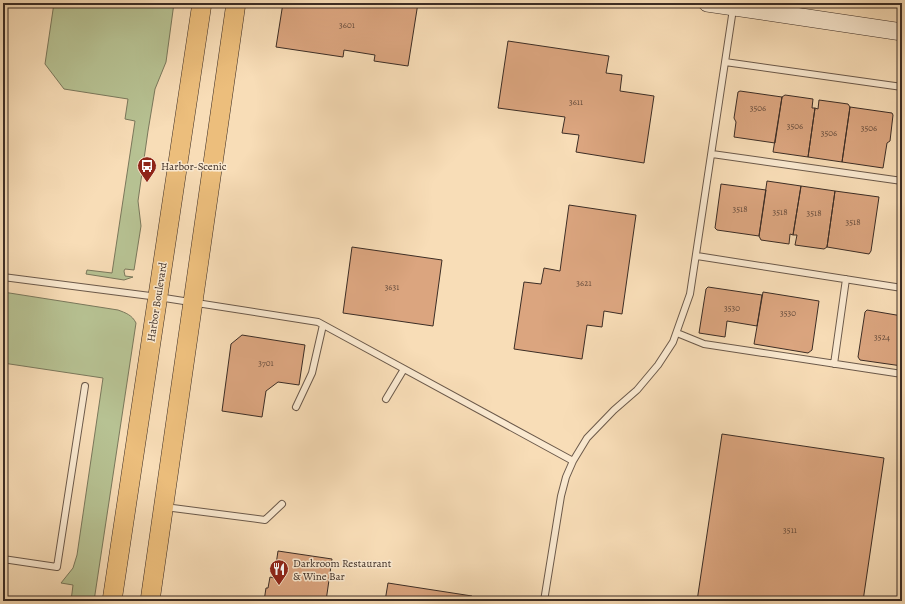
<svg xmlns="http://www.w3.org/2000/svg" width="905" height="604" viewBox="0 0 905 604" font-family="Alegreya,serif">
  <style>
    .green { fill: #b7c293; stroke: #7a785c }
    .building { fill: #dba57f; stroke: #3c2d25 }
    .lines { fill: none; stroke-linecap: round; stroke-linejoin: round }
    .lane-casing { stroke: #6b594a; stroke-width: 8 }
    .secondary-casing { stroke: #3c2d25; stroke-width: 18 }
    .primary-casing { stroke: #3c2d25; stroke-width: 20 }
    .lane { stroke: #fae9d0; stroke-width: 6 }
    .secondary { stroke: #fae9d0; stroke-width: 17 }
    .primary { stroke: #ecbe7c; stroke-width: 19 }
    .labels { text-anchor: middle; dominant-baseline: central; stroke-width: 3; stroke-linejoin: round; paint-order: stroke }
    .number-label { font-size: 9px; fill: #644b3c }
    .poi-label { font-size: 11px; fill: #3c2d25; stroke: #fae9d0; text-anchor: start }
    .street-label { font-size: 11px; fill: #3c2d25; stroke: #fae9d0 }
  </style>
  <rect width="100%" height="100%" fill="#f8ddb7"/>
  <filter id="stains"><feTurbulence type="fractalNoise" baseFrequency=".005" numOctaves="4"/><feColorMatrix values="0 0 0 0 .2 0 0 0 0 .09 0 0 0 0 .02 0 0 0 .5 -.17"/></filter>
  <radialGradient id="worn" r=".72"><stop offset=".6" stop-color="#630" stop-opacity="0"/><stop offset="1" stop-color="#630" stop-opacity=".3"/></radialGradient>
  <!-- green -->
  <path class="green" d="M54,3H174L166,62L155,89L148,131L138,201L141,226L134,270L125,269L124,271L125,276L133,277L124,280L86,274L87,270L112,273L135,121L125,119L128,99L64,89L45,64Z
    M3,292L118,310C126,313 132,315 136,323L94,601H71L73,585L61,583L73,568L77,555L103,378L3,363Z"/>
  <!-- building -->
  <path class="building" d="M283,3H418L408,66L374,61L375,55L344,50L343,57L276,47Z
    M508,41L609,56L606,73L622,75L620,91L654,96L644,163L576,152L579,135L562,133L565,117L498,108Z
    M740,91L782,97L775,143L734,137L736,122L734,118L738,92Z
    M785,95L813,99L812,108H815L808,157L773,152L782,97Z
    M819,100L848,104L850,107L842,162L808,157L815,108L818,109Z
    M850,107L892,113L893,115L890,141L887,143L883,168L842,162Z
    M767,181L801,186L793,235L790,234L789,244L761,240L759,236Z
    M721,184L766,190L759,236L717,230L715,228Z
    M801,186L835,191L827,247L824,249L795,245L797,235H793Z
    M835,191L879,197L871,251L869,254L827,247Z
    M569,205L636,215L622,314L604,311L602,327L587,325L582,359L514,349L524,282L541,284L544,268L560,271Z
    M352,247L442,260L433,326L343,313Z
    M708,287L762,295L757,326L727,321L725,337L699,333L706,289Z
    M763,292L819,301L812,350L808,353L754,344Z
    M867,310L902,316V366L860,360L858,357L865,312Z
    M242,335L305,345L299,385L278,382L266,391L262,417L222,411L231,344Z
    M722,434L884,458L863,601H697Z
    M278,551L332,559L326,601H264L266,588H268L270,577L274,578Z
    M388,583L472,596V601H385Z
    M3,598L28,601H29H3Z"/>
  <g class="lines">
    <defs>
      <path id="lane" d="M725,62L902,87
        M712,154L902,181
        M697,256L902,288
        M3,277L158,297L318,322L573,461
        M677,333L704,344L902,374
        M834,364L846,279
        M386,399L404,369
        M296,407L312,373L323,325
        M165,507L265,520L282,504
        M3,559L57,567L85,386
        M544,601L561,496L566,477L573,461L587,438L614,410L637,390L658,365L673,342L690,294L733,9"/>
      <path id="secondary" d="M707,3L902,32"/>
      <path id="primary" d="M112,601L202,3
        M150,601L236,3"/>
    </defs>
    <!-- lane casing -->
    <use href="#lane" class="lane-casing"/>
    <!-- secondary casing -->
    <use href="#secondary" class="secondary-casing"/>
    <!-- primary casing -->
    <use href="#primary" class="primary-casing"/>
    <!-- lane -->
    <use href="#lane" class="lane"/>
    <!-- secondary -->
    <use href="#secondary" class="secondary"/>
    <!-- primary -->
    <use href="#primary" class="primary"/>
  </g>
  <!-- icons -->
  <defs>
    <symbol id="bus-pin" viewBox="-11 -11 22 30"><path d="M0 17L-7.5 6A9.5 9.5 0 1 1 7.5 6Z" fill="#8f2418" stroke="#fae9d0"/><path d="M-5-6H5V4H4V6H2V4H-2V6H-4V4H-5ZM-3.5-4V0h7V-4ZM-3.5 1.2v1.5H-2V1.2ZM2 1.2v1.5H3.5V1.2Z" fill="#fff"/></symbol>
    <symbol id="restaurant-pin" viewBox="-11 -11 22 30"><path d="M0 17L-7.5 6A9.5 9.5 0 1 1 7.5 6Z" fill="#8f2418" stroke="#fae9d0"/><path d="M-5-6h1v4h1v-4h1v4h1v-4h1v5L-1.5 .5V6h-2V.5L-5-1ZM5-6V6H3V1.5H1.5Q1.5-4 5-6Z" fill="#fff"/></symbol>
  </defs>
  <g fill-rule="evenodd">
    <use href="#bus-pin" x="136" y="155" width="22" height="30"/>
    <use href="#restaurant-pin" x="268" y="558" width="22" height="30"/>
  </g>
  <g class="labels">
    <!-- number labels -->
    <g class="number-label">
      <text x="347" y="25">3601</text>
      <text x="576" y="102">3611</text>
      <text x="758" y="108">3506</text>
      <text x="795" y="126">3506</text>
      <text x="869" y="128">3506</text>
      <text x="829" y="133">3506</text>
      <text x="740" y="209">3518</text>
      <text x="780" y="212">3518</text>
      <text x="814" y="213">3518</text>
      <text x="853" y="222">3518</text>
      <text x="584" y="283">3621</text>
      <text x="392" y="287">3631</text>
      <text x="732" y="308">3530</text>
      <text x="788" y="313">3530</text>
      <text x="882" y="337">3524</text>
      <text x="266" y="363">3701</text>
      <text x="790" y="530">3511</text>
    </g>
    <!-- poi labels -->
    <g class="poi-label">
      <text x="161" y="166">Harbor-Scenic</text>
      <text x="293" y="563">Darkroom Restaurant<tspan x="293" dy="13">&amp; Wine Bar</tspan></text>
    </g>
    <!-- street labels -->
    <g class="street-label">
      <text transform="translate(157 302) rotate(-81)">Harbor Boulevard</text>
    </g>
  </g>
  <!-- margin -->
  <rect width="905" height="604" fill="none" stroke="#f8ddb7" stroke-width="16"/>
  <rect x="4" y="4" width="897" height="596" fill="none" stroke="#3c2d25" stroke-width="2"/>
  <rect x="8" y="8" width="889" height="588" fill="none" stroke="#3c2d25"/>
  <rect width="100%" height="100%" filter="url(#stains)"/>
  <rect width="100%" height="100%" fill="url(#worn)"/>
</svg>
